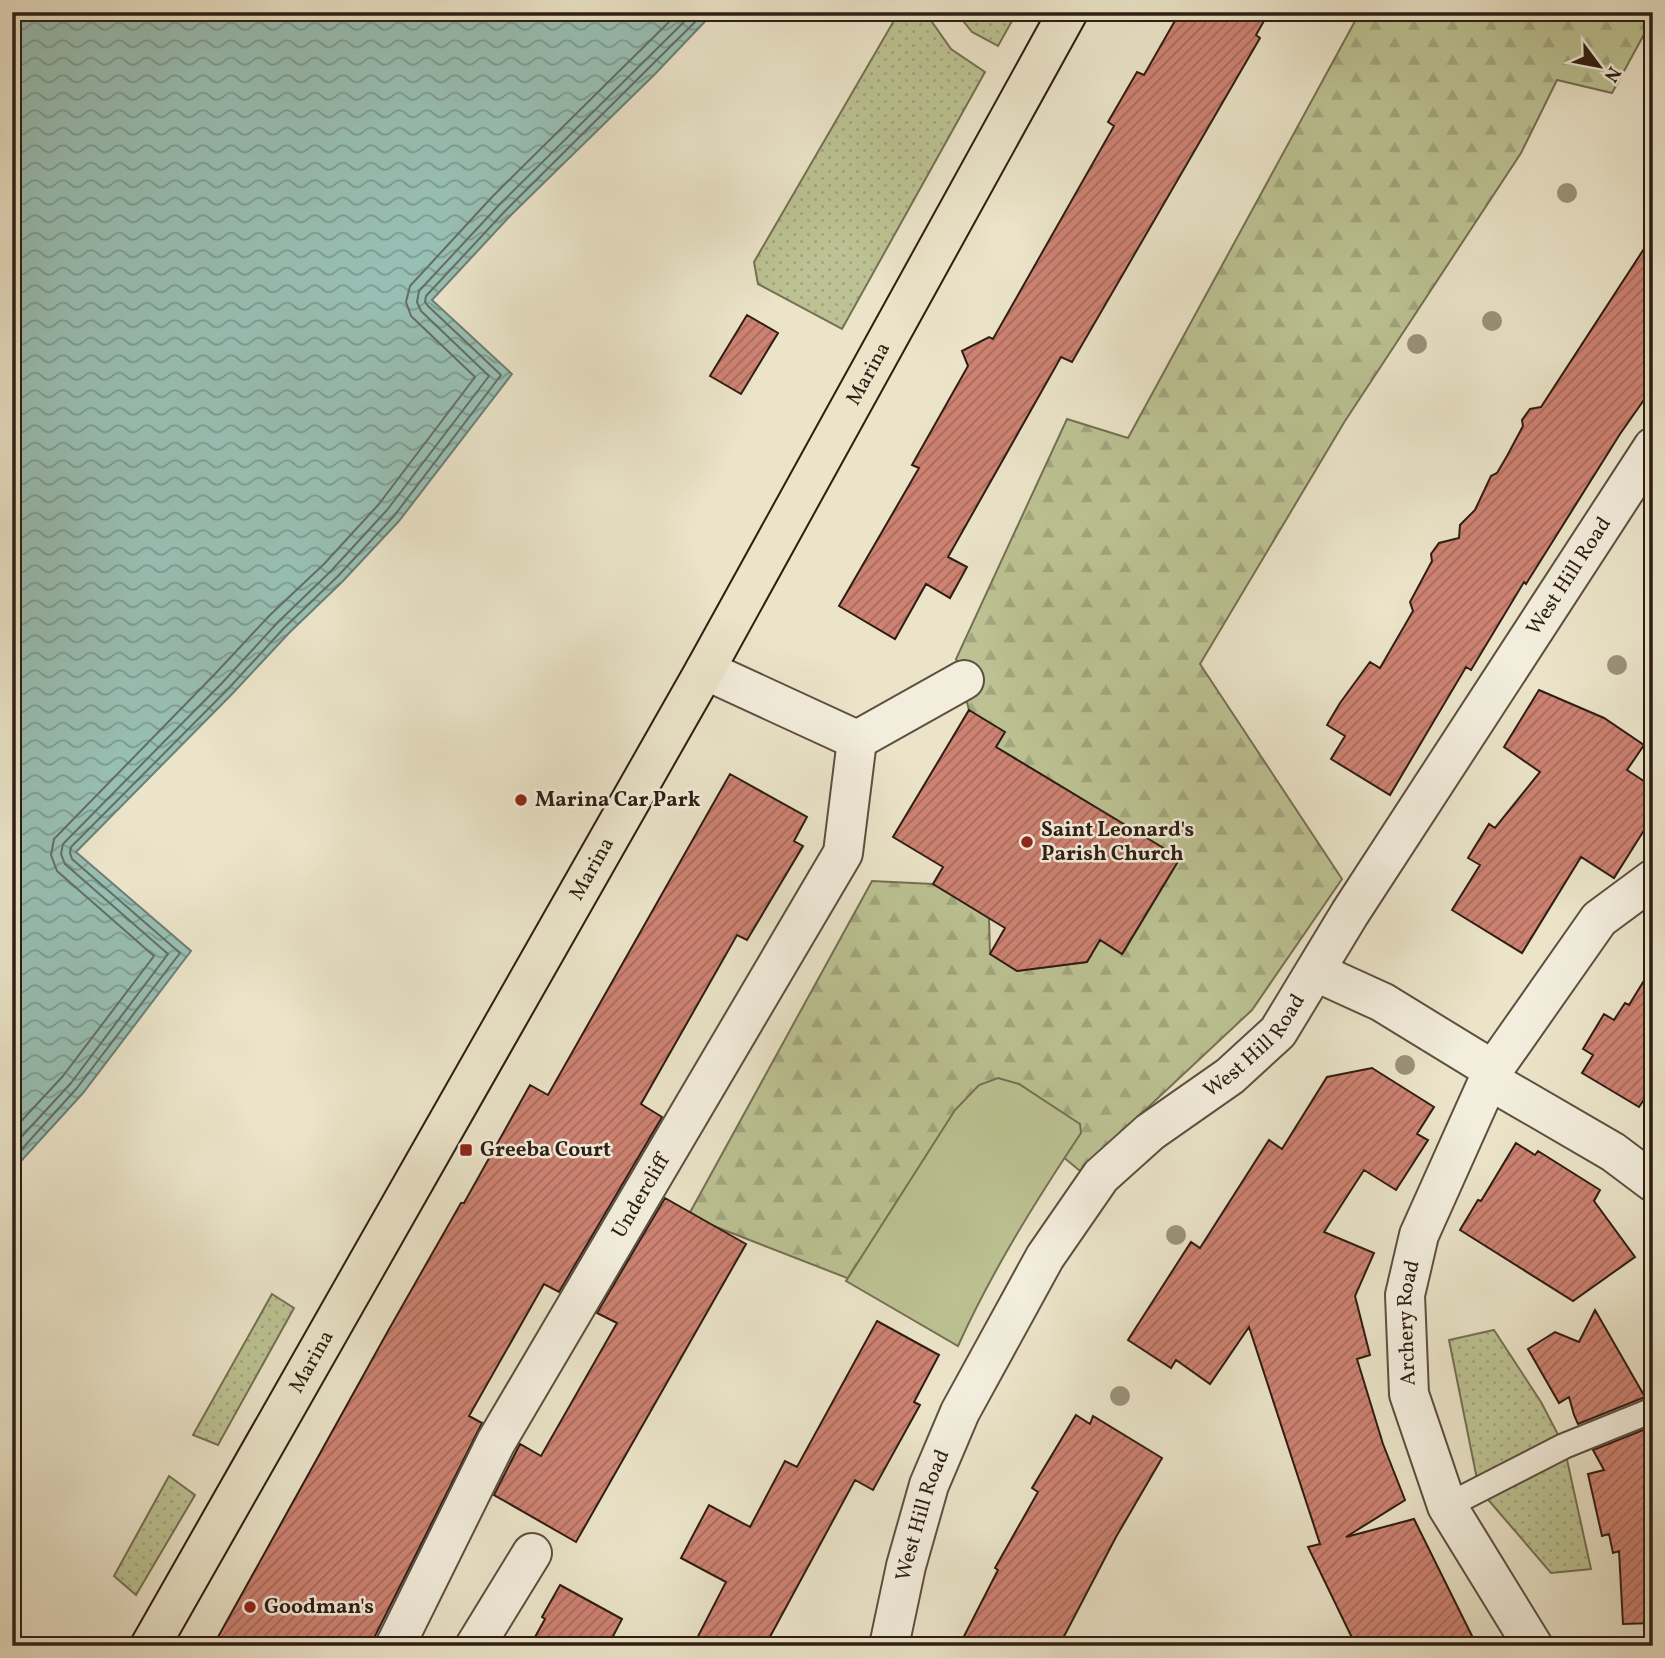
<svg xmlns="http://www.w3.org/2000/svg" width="1665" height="1658" viewBox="0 0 1665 1658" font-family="Vollkorn,serif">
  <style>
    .grass { fill: url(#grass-dots); stroke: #757053; stroke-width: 2 }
    .forest { fill: url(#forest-firs); stroke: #757053; stroke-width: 2 }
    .garden { fill: #bcc293; stroke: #757053; stroke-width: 2 }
    .water { fill: url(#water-waves); stroke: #6e7e74; stroke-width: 2 }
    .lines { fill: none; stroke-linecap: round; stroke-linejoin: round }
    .shore { stroke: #636e64; stroke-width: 2 }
    .building { fill: url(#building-hatch); stroke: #2e1d13; stroke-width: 2 }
    .lane-casing { stroke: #5d4f40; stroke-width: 28 }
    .street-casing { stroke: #5d4f40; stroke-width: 42 }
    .highway-casing { stroke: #2e1d13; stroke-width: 42 }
    .lane { stroke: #f2eddc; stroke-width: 24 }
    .street { stroke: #f2eddc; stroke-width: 38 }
    .highway { stroke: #ebe4c9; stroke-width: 38 }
    .tree { fill: #9b927a }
    .poi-dot { fill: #8f2418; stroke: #f2eddc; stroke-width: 2.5 }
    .labels { text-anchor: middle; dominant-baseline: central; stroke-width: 5; stroke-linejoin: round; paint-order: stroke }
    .street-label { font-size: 21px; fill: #2e1d13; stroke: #f2eddc }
    .poi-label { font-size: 21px; font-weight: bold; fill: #2e1d13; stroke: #f2eddc; text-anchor: start }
  </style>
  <defs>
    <pattern id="grass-dots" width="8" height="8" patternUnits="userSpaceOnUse" patternTransform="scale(1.75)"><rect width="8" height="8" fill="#bcc293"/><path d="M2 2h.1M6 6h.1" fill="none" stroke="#a2a67e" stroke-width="1.8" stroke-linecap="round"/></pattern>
    <pattern id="forest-firs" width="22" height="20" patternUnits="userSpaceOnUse" patternTransform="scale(1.75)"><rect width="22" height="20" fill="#bcc293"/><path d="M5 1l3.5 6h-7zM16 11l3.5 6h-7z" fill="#a2a67e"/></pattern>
    <pattern id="water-waves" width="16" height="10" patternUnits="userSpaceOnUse" patternTransform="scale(1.75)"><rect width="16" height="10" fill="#98bfb4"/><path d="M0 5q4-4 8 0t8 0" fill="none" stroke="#7c9b91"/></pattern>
    <pattern id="building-hatch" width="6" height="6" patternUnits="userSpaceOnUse" patternTransform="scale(1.75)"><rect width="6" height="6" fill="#cd8272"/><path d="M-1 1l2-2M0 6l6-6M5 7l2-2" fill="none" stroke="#a76a5c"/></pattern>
  </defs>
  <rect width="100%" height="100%" fill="#ebe4c9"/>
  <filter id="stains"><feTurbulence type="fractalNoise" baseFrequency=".00286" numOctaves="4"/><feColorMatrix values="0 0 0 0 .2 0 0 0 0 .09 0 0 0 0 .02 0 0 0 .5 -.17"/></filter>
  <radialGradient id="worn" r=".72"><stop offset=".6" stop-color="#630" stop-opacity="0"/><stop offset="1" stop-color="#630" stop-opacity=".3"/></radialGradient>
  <!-- grass -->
  <path class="grass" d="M899,12H925L951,49L985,72L842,329L758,284L754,262Z
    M956,12H1017L998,46L972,32Z
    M272,1294L294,1308L218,1445L193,1435Z
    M1494,1330L1541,1402L1564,1446L1591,1569L1551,1573L1479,1489L1449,1340Z
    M169,1476L195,1495L136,1595L114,1576Z"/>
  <!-- forest -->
  <path class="forest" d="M1360,12H1653V18L1612,93L1557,80L1521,153L1345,421L1200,664L1342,879L1252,1010L1080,1171L984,1091L860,1283L688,1216L872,881L933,884L989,918L990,954L1017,971L1086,962L1100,940L1123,953L1180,858L996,747L969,710L956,659L1067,419L1128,438Z"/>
  <!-- garden -->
  <path class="garden" d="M998,1078L1019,1084L1080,1124L1081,1133C1035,1202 992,1271 958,1346L846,1281L955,1110L979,1085Z"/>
  <!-- water -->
  <path class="water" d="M12,12H714L655,74L511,215L432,300L512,374L399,521L342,582L289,633L233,693L76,852L191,951L83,1093L12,1171Z"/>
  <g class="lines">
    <!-- shore -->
    <path class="shore" d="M12,1131L63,1076L154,956L57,871L51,855L54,839L214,675L270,615L324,564L379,504L475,377L411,316L406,302L410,286L492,197L679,12
      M12,1147L71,1083L168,954L65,864L61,854L63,844L222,683L278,622L331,571L387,510L489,376L421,311L417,302L419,291L500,204L694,12
      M12,1160L77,1088L180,953L72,859L70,853L71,847L228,689L284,628L337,577L394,516L501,375L428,306L425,302L426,296L506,210L705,12"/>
  </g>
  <!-- building -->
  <path class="building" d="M1180,12H1269L1256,35L1260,38L1072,362L1061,357L948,557L967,567L950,598L926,584L895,639L839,606L919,468L912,465L968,366L962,351L989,337L993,339L1114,126L1108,122L1137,72L1144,75Z
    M1653,235V387L1620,434L1526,584L1524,582L1471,670L1466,667L1390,795L1331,759L1345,736L1327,725L1340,703L1370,662L1380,668L1413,611L1410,602L1432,561L1431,554L1439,543L1459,538L1460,525L1475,510L1491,476L1497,473L1507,456L1523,426L1522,420L1530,409L1541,407Z
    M747,315L778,333L741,394L710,376Z
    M1539,690L1604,718L1644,745L1627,770L1653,787V816L1614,878L1581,857L1522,953L1452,910L1480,865L1468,858L1489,824L1495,828L1540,772L1504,747Z
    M969,710L1005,732L996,747L1180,858L1122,954L1100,940L1087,962L1017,971L990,954L1005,928L933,884L943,867L893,837Z
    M730,774L807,817L794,841L803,846L747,940L737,935L641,1104L662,1117L559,1292L544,1284L469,1416L482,1423L375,1636L373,1646H213L388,1331L461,1203H464L530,1085L548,1095Z
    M1653,966V1086L1639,1107L1582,1073L1593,1055L1583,1049L1604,1014L1614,1020L1625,1003L1629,1005Z
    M1372,1068L1434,1107L1417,1134L1428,1140L1396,1190L1364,1170L1324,1232L1374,1253L1355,1296L1370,1355L1357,1359L1383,1444L1405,1500L1346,1537L1414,1519L1477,1646H1356L1308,1547L1320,1544L1249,1327L1210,1384L1176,1360L1171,1368L1128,1340L1191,1242L1200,1248L1269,1140L1282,1149L1327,1077Z
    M1516,1143L1535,1155L1538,1151L1600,1190L1594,1201L1635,1257L1573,1301L1460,1230L1478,1200L1481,1201Z
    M665,1198L746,1244L576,1542L494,1495L520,1444L541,1456L617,1323L597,1313Z
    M1595,1310L1645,1397L1578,1424L1574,1415L1569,1397L1559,1403L1528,1349L1555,1332L1579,1342Z
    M877,1321L939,1355L914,1402L920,1405L873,1490L855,1480L765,1646H693L726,1582L681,1558L709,1505L750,1527L785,1461L797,1467Z
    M1076,1415L1090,1424L1093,1416L1162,1458L1116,1537L1059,1646H959L998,1570L995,1568L1038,1492L1032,1488Z
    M1653,1426V1623L1623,1624L1619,1551L1613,1553L1609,1534L1602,1536L1588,1474L1604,1470L1593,1450Z
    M560,1585L622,1619L608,1646H530L545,1619L542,1617Z"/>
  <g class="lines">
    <defs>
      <path id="lane" d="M1447,1506L1564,1446L1653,1410"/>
      <g id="street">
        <path d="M705,670L857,740L964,680"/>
        <path d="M1316,972L1382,1002L1493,1070"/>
        <path d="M1489,1080L1613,1152L1653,1182"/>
        <path id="s1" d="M395,1646L496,1442L843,853L857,740"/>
        <path d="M475,1646L532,1553"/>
        <path id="s2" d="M889,1646L906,1566L929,1485L960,1412L1045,1257L1101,1176L1150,1132L1230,1076L1278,1032L1350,913L1653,447"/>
        <path id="s3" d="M1533,1646L1447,1506L1409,1394L1405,1295L1419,1235L1493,1070L1599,919L1653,879"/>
      </g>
      <g id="highway">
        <path id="s4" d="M150,1646L705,670L1068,12"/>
      </g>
    </defs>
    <!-- lane casing -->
    <use href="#lane" class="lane-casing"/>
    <!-- street casing -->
    <use href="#street" class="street-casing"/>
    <!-- highway casing -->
    <use href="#highway" class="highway-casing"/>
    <!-- lane -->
    <use href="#lane" class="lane"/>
    <!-- street -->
    <use href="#street" class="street"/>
    <!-- highway -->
    <use href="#highway" class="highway"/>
  </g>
  <!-- trees -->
  <g class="tree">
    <circle cx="1567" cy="193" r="10"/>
    <circle cx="1492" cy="321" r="10"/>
    <circle cx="1417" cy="344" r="10"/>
    <circle cx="1617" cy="665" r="10"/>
    <circle cx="1405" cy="1065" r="10"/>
    <circle cx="1176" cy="1235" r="10"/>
    <circle cx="1120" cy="1396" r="10"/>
  </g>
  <!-- markers -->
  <g class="poi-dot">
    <circle cx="521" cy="800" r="7"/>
    <circle cx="1027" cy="842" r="7"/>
    <rect x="459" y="1143" width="14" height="14" rx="3.5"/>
    <circle cx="250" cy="1607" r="7"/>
  </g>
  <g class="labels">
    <!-- street labels -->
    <g class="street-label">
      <text stroke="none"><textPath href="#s4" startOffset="1461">Marina</textPath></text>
      <text stroke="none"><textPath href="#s2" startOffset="1290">West Hill Road</textPath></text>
      <text stroke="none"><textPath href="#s4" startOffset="894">Marina</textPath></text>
      <text stroke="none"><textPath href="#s2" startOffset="723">West Hill Road</textPath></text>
      <text stroke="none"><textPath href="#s1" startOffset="513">Undercliff</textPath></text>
      <text stroke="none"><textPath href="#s3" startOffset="354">Archery Road</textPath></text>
      <text stroke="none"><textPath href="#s4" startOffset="327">Marina</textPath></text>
      <text stroke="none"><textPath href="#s2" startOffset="135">West Hill Road</textPath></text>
    </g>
    <!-- poi labels -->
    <g class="poi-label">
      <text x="535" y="800">Marina Car Park</text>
      <text x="1041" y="830">Saint Leonard's<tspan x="1041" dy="24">Parish Church</tspan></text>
      <text x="480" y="1150">Greeba Court</text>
      <text x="264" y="1607">Goodman's</text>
    </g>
  </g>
  <!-- margin -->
  <rect width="1665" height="1658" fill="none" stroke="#ebe4c9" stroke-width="42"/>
  <rect x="14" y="14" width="1637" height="1630" fill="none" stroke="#2e1d13" stroke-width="3.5"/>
  <rect x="21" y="21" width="1623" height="1616" fill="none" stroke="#2e1d13" stroke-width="2"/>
  <!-- north arrow -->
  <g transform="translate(1599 66) rotate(122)" stroke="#f2eddc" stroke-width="5" paint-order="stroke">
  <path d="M0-5L12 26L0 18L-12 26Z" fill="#2e1d13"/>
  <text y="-10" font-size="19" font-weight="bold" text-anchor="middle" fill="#2e1d13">N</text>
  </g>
  <rect width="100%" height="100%" filter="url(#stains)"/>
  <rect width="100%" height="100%" fill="url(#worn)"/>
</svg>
